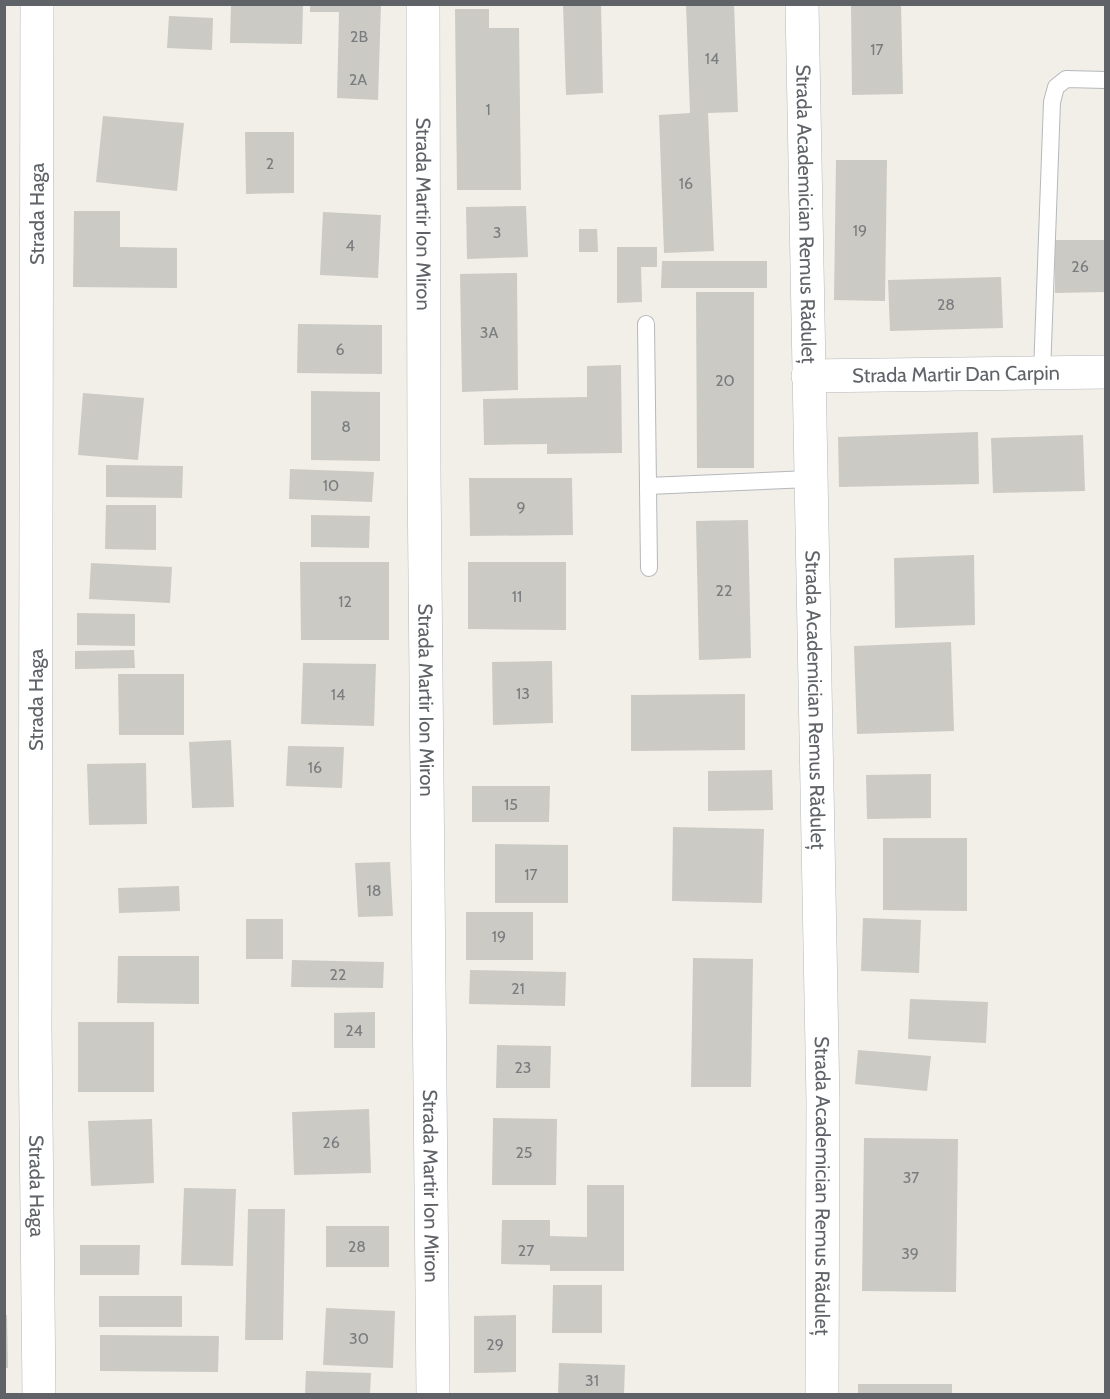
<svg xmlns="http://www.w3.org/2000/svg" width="1110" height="1399" viewBox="0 0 1110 1399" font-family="Cabin,sans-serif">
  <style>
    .building { fill: #cccac5 }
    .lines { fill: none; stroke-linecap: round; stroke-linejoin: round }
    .service-casing { stroke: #b5b8bc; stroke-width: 18 }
    .minor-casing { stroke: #b5b8bc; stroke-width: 34 }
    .service { stroke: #fff; stroke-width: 16 }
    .minor { stroke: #fff; stroke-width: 33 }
    .labels { text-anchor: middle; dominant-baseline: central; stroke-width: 4.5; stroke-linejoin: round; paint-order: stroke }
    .number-label { font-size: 16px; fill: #7a7d7f }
    .street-label { font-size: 20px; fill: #5f6368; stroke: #fff }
  </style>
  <rect width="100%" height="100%" fill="#f1efe8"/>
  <!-- building -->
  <path class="building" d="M231,4H303L302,44L230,43Z
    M310,4H381L378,100L337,98L339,12H310Z
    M563,4H601L603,93L566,95Z
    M686,4H734L738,112L708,113L714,251L664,253L659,115L690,113Z
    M851,4H901L903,94L852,95Z
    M455,9H489V28H519L521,190H457Z
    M169,16L213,18L212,50L167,48Z
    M103,116L184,123L177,191L96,182Z
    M245,132H294V193L246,194Z
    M836,160H887L885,301L834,300Z
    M526,206L528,257L467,259L466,207Z
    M74,211H120V247L177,248V288L73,287Z
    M323,212L381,215L378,278L320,275Z
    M579,229H597L598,252H579Z
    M1055,240H1106V292L1055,293Z
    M617,247H657V267H641L642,302L617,303Z
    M662,261H767V288H661Z
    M517,273L518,390L462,392L460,274Z
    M1001,277L1003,328L890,331L888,280Z
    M696,292H754V468H697Z
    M298,324L382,325V374L297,373Z
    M621,365L622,453L547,454V444L484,445L483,399L587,397V366Z
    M311,391L380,392V461L311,460Z
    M83,393L144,398L138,460L78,455Z
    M978,432L979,484L839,487L838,437Z
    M1083,435L1085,491L993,493L991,438Z
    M106,465L183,466L182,498L106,497Z
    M290,469L374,472L372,502L289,499Z
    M469,478H572L573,535L470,536Z
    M106,505H156V550L105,549Z
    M311,515L370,516L369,548L311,547Z
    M748,520L751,658L699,660L696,521Z
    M974,555L975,625L895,628L894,558Z
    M300,562H389V640H301Z
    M468,562H566V630L468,629Z
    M91,563L172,567L170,603L89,599Z
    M77,613L135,614V646L77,645Z
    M951,642L954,731L857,734L854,646Z
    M134,650L135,668L75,669V651Z
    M552,661L553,723L493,725L492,662Z
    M303,663L376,664L374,726L301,724Z
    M118,674H184V735H119Z
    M745,694V750L631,751V695Z
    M231,740L234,807L192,808L189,742Z
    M288,746L344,747L342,788L286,786Z
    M146,763L147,824L89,825L87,764Z
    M772,770L773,810L708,811V771Z
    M931,774V818L867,819L866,775Z
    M472,786H550L549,822H472Z
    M673,827L764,829L762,903L672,901Z
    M883,838H967V911L883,910Z
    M495,844L568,845V903H495Z
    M390,862L393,916L358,917L355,863Z
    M179,886L180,911L119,913L118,888Z
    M466,912H533V960H466Z
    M863,918L921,920L919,973L861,971Z
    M246,919H283V959H246Z
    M118,956H199V1004L117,1003Z
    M693,958L753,959L751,1087H691Z
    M292,960L384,962L383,988L291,987Z
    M470,970L566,972L565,1006L469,1004Z
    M910,999L988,1002L986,1043L908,1039Z
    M375,1012V1048H334V1013Z
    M78,1022H154V1092H78Z
    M497,1045L551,1046L550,1088H496Z
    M858,1050L931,1056L927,1091L855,1084Z
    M369,1109L371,1173L294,1175L292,1112Z
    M493,1118L557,1119L556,1185H492Z
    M152,1119L154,1183L91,1186L88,1121Z
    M864,1138L958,1139L956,1292L862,1291Z
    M587,1185H624V1271H550V1265L501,1264L502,1220H550V1236L587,1237Z
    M184,1188L236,1189L233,1266L181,1265Z
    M248,1209H285L283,1340H245Z
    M326,1226H389V1267H326Z
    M80,1245H140L139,1275H80Z
    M553,1285H602V1333H552Z
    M99,1296H182V1327H99Z
    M326,1308L395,1311L393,1368L323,1365Z
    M4,1315H7L8,1368H4Z
    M516,1315V1372L474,1373V1316Z
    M100,1335L219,1336L218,1372L100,1371Z
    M559,1363L625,1365L624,1394H558Z
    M306,1371L371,1373L370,1394H305Z
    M858,1384H952V1394H858Z"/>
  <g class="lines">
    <defs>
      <path id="service" d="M646,324L649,568
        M1042,373L1052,102L1056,87L1066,79L1106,80
        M648,486L810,479"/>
      <g id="minor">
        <path id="s1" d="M37,4L35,1029L39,1394"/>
        <path id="s2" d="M423,4L424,473L433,1394"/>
        <path id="s3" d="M802,4L823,1101L822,1394"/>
        <path id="s4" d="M808,376L1106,372"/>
      </g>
    </defs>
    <!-- service casing -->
    <use href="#service" class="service-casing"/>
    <!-- minor casing -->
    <use href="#minor" class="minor-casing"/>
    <!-- service -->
    <use href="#service" class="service"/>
    <!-- minor -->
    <use href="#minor" class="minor"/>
  </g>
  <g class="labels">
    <!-- number labels -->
    <g class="number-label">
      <text x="359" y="36">2B</text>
      <text x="877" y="49">17</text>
      <text x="712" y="58">14</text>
      <text x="358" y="79">2A</text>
      <text x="488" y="109">1</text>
      <text x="270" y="163">2</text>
      <text x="686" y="183">16</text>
      <text x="860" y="230">19</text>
      <text x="497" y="232">3</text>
      <text x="350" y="245">4</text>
      <text x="1080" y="266">26</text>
      <text x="946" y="304">28</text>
      <text x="489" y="332">3A</text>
      <text x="340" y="349">6</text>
      <text x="725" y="380">20</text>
      <text x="346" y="426">8</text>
      <text x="331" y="485">10</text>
      <text x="521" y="507">9</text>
      <text x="724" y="590">22</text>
      <text x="517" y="596">11</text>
      <text x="345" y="601">12</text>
      <text x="523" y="693">13</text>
      <text x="338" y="694">14</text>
      <text x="315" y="767">16</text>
      <text x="511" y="804">15</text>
      <text x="531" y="874">17</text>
      <text x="374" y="890">18</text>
      <text x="499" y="936">19</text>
      <text x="338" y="974">22</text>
      <text x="518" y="988">21</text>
      <text x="354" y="1030">24</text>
      <text x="523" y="1067">23</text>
      <text x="331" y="1142">26</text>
      <text x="524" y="1152">25</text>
      <text x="911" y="1177">37</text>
      <text x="357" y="1246">28</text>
      <text x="526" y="1250">27</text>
      <text x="910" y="1253">39</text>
      <text x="359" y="1338">30</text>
      <text x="495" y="1344">29</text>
      <text x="592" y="1380">31</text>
    </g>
    <!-- street labels -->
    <g class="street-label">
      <text transform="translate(37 214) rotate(-90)">Strada Haga</text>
      <text stroke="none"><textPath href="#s2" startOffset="210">Strada Martir Ion Miron</textPath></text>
      <text stroke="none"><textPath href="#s3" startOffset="210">Strada Academician Remus Răduleț</textPath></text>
      <text stroke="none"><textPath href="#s4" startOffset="148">Strada Martir Dan Carpin</textPath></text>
      <text stroke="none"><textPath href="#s3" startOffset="696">Strada Academician Remus Răduleț</textPath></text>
      <text transform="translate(36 700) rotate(-90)">Strada Haga</text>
      <text stroke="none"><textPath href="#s2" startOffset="696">Strada Martir Ion Miron</textPath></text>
      <text stroke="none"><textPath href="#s2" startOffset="1182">Strada Martir Ion Miron</textPath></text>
      <text stroke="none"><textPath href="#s3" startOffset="1182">Strada Academician Remus Răduleț</textPath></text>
      <text stroke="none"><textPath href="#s1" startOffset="1182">Strada Haga</textPath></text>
    </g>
  </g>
  <!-- border -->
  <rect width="1110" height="1399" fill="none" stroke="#5f6368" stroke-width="12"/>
</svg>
